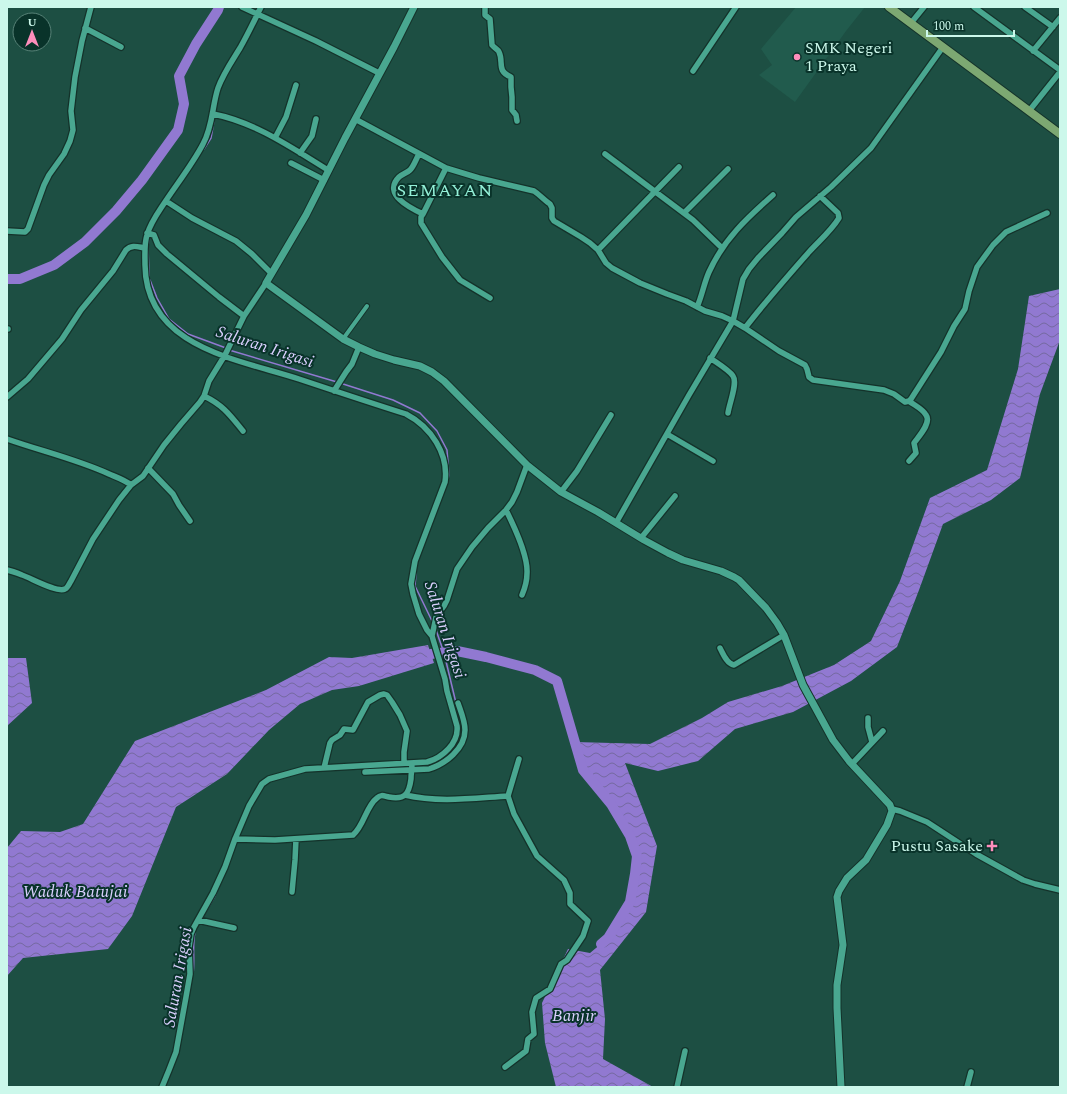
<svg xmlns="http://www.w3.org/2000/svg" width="1067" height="1094" viewBox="0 0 1067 1094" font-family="Spectral,serif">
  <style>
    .built { fill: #215b4d }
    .water { fill: url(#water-waves) }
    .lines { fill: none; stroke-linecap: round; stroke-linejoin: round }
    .stream { stroke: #9179d1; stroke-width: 1.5 }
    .river { stroke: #9179d1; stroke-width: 10 }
    .pedestrian-casing { stroke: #14322a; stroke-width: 6 }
    .minor-casing { stroke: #14322a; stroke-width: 8 }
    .tertiary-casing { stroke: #14322a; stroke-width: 9 }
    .primary-casing { stroke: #14322a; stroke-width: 10 }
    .pedestrian { stroke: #49a790; stroke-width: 4 }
    .minor { stroke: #49a790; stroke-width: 5.5 }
    .tertiary { stroke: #49a790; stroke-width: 7 }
    .primary { stroke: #7da872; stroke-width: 8 }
    .poi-dot { fill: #fe8ebc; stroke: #09332a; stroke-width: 1.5 }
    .labels { text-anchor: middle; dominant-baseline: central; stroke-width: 4; stroke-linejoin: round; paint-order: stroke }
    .poi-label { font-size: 16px; fill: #ccf8eb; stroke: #09332a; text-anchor: start }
    .water-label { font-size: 17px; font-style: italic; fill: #d9cffd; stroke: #09332a }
    .quarter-label { font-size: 18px; letter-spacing: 1px; fill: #94f1d8; stroke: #09332a }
  </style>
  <defs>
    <pattern id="water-waves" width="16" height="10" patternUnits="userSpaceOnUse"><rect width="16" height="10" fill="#9179d1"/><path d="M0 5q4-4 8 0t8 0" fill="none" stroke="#7469a0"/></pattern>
  </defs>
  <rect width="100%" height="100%" fill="#1d4f43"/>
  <!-- built -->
  <path class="built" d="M796,7H865L846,31L795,102L759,75L772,65L761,49Z"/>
  <!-- water -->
  <path class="water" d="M1060,289V340L1040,394L1020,478L991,500L943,524L919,590L897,647L851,681L793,712L735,729L698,761L658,771L625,763L657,846L646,912L600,970L605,1019L603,1059L653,1087H556L545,1043L542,1003L568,949L590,953L608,938L630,902L635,874L637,856L630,836L611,804L583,770L574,742L650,744L702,718L728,702L782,686L834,665L871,641L900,581L930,498L987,470L1018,369L1029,296Z
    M428,645L434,663L359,686L332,690L300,704L269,730L227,774L176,807L132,916L108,949L23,958L7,976V848L21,831L60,832L83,824L135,741L266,690L329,657L352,658Z
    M7,658H26L32,703L7,726Z"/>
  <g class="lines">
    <!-- stream -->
    <path class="stream" d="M204,149L211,138L214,121
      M149,238L148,247L149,276
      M150,280L157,298L169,319L188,334L226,348
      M229,350L337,382
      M340,383L393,400L420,413L437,431L447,450L449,475L448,479
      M416,573L415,586L433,623
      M436,630L444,653L456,703
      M457,709L461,731L459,734
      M203,916L215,896L218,888
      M193,974C195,960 192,946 195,932"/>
    <!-- river -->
    <path class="river" d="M7,279H20L54,265L85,242L116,211L142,180L178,130L184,104L179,76L196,44L218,10L219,7
      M431,654L457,651L486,657L535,670L557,681L583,770L611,804L630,836L637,856L635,874L630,902L608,938L601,944"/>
    <defs>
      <path id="pedestrian" d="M343,339L367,306"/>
      <path id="minor" d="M242,7L316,41L379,73
        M485,7V15L490,19L492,45C494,48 498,49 499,52C504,62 496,71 511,77V87L512,97V110L516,115L517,121
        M974,7L1060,70
        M1025,7L1053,27
        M911,23L924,7
        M85,28L121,47
        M1033,51L1060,18
        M693,71L736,7
        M1029,111L1060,72
        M213,114C255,122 292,148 328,170
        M355,119L446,168L479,178L534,191C540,195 544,200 550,204L552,208V218L554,221L581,237L590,243L598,250L606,263L612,268L640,283L667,294L686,301L705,311L722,316L733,321L745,328L779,351L805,365L807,369L809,377L813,380L884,390L894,394L905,402L909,401L911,399L941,352L954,326L965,309L969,291L977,267L993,245L1006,232L1047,213
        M275,138L286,117L296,85
        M300,153L312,136L316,119
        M419,154C416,159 414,166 410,170C407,173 402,174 399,177C382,194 410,208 423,214
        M605,154L693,220L722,248
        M291,163L324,180
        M446,168L423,214L421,217V223L442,257L460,280L490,298
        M166,201L192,218L236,241L252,254L271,273
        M684,213L728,169
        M7,231L25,232L28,229L44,185L49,175L64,154L70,141L73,130L71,111L75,77L82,41L91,7
        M147,233L154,235L158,245L167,254L219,297L244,316
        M598,250L679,167
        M697,307C702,296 704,283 709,272C724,239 747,218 773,195
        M745,328C765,302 787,277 809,252C819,241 831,231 839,218L838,213L820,196
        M7,329H8
        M710,358C717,363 729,370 733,376C738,383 729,404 728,413
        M334,391L346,372L352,364L359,347
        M204,396C223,405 230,415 243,431
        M7,397L28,379L62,339L81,310L113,271L126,250C132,244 138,247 145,248
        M909,401C914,405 923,409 926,415C932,423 918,437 914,443L916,453L909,461
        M667,434L713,461
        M7,439C41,451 76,459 109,474C116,477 125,480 131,485L143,476L164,445L181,424L200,402L204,396L209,381L225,355L244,316L266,283
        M148,468L173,494L179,505L190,521
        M561,492L577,471L611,415
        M506,510C514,526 528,556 527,573C527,581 525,588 522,595
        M616,523L689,395L733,321L743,279L749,269L758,258L782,233L796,217L831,187L871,148L943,47
        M641,538L675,496
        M7,570C12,571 17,573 22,575C31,578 57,593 65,589C68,588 69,584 71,581L93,539L119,500L131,485
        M432,636L436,617L444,606L447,600L457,569L472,547L488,528L506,510L512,502L517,492L527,465
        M720,648C723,654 727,664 734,665L784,635
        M868,718V727L872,742
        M852,764L883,731
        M324,768L330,743L332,740L340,735L344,729L353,730L368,702L380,695L384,694L387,695L392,702L400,715L407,731L404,752V763
        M365,772L429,769C445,764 465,749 465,730C465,721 461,712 458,703
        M405,795C439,803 474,798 508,796L514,814L537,856L564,880L570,893V904L588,921L583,936L567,960L561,964L550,989L536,998L532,1012L534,1034L528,1039L526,1051L505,1067
        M508,796L519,759
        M892,809L900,811L927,822L976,854L1023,880L1035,884L1060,890
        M235,839L275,840L353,835C364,826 366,806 377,798C381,794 384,796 389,797C405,800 409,794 411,779C411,774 412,768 412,763
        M292,892L295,860L296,839
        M198,920L234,928
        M162,1087L169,1070L176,1052L186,997L190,974L189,947L191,934L194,927L213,893L225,867L235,839L249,806L262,784L269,779L305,769L427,762C442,758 459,743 457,726L447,691L445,679L432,636L427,630L419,614L413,594L411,584L415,561L445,482C449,454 431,427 406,414C371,403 335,391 299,379C238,359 146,348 145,265C145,255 144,244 147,235C150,224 157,214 163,205C176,185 192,165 203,144C213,126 212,106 218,88C223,74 232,61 240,48C248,34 254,21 261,7
        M677,1087L685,1051
        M967,1087L971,1072"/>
      <path id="tertiary" d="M414,7L394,47L345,138L306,215L266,283L343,339L359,347L375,354L394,360L420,366L432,372L444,381L527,465L561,492L598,512L644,540L668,553L683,560L721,571L734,577L739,580L766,608L777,623L784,635L803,685L833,740L849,761L890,805L892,811L887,825L866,860L847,878L839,891L837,897L843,945L837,985V1008L841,1087"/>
      <path id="primary" d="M889,7L1060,134"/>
    </defs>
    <!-- pedestrian casing -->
    <use href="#pedestrian" class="pedestrian-casing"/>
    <!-- minor casing -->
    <use href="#minor" class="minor-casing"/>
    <!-- tertiary casing -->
    <use href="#tertiary" class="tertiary-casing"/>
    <!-- primary casing -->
    <use href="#primary" class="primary-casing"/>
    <!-- pedestrian -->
    <use href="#pedestrian" class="pedestrian"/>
    <!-- minor -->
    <use href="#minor" class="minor"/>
    <!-- tertiary -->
    <use href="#tertiary" class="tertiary"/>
    <!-- primary -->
    <use href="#primary" class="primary"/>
  </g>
  <!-- markers -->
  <g class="poi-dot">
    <circle cx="797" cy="57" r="4"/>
    <path d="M990 840h4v4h4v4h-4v4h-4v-4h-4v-4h4z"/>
  </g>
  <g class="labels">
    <!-- poi labels -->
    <g class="poi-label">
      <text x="805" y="48">SMK Negeri<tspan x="805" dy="18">1 Praya</tspan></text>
      <text x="983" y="846" text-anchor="end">Pustu Sasake</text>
    </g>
    <!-- water labels -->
    <g class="water-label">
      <text transform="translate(265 347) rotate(18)">Saluran Irigasi</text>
      <text transform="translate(445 630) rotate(72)">Saluran Irigasi</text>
      <text x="75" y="892">Waduk Batujai</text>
      <text transform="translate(178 977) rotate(-80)">Saluran Irigasi</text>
      <text x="574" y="1016">Banjir</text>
    </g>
    <!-- quarter labels -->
    <g class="quarter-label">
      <text x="445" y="190">SEMAYAN</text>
    </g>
  </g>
  <!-- border -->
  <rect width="1067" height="1094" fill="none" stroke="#ccf8eb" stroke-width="16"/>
  <!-- north arrow -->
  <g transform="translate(32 32)"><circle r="19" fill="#09332a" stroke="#578277"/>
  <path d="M0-3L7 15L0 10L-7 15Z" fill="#fe8ebc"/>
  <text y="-6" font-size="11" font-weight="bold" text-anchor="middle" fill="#ccf8eb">U</text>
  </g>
  <!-- scale -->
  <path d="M927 30v6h87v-6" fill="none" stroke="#ccf8eb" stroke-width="2"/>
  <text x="933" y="30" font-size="12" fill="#ccf8eb" stroke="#09332a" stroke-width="3" paint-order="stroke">100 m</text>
</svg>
